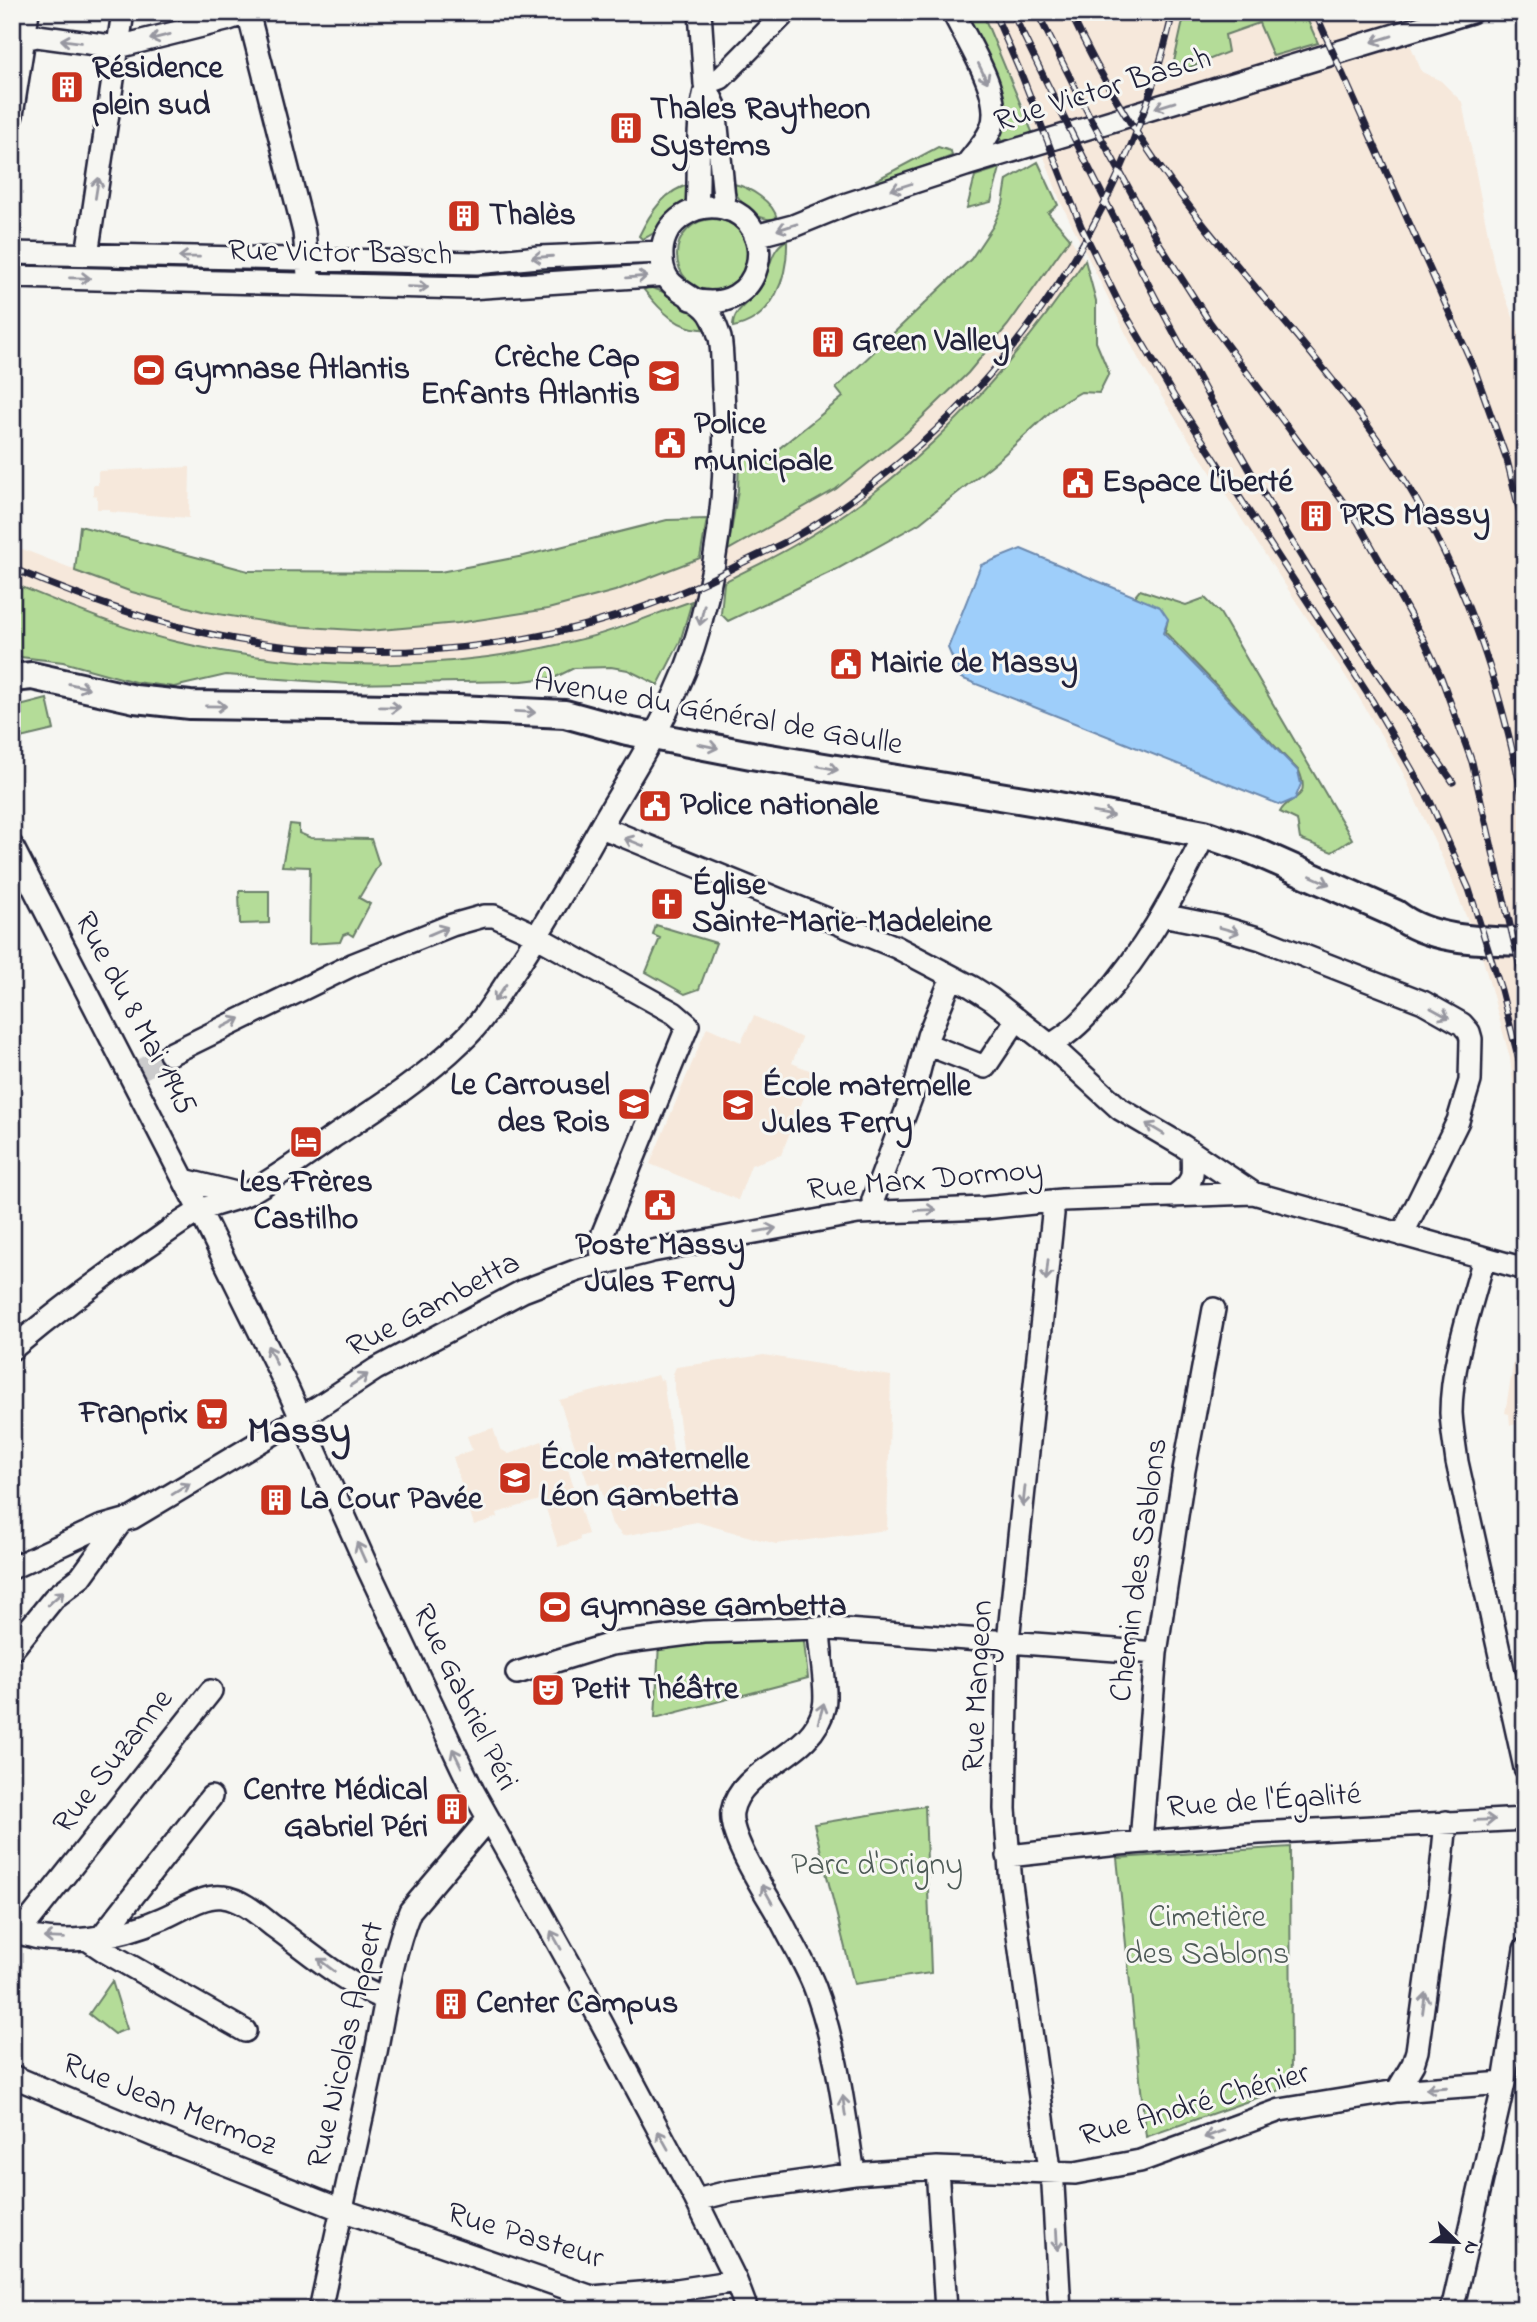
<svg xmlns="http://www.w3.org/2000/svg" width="1537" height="2322" viewBox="0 0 1537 2322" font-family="'Indie Flower',sans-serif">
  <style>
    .built { fill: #f6e8db }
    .green { fill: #b4dc98; stroke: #6b7f6a; stroke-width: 2 }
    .water { fill: #9ecefa; stroke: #6c89ae; stroke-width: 2 }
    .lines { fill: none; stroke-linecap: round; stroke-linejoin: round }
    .minor-tunnel { stroke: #cccccd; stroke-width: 21; stroke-dasharray: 21 10; stroke-linecap: butt }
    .minor-casing { stroke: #22223b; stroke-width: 26 }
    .major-casing { stroke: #22223b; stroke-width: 32 }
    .minor { stroke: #f6f6f2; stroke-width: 21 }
    .major { stroke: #f6f6f2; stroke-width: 26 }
    .rail-casing { stroke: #22223b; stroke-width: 7 }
    .rail { stroke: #f6f6f2; stroke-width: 4.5; stroke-dasharray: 13; stroke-linecap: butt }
    .oneway { stroke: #9797a0 }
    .labels { text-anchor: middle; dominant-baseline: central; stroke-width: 6; stroke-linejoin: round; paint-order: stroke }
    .poi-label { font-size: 32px; font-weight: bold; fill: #22223b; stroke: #f6f6f2; text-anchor: start }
    .street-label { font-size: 32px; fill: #22223b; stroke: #f6f6f2 }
    .park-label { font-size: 32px; fill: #4e5a57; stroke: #f6f6f2 }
    .district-label { font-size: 38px; font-weight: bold; fill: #22223b; stroke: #f6f6f2 }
  </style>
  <rect width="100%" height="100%" fill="#f6f6f2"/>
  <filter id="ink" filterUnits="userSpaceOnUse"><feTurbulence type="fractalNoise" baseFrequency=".0143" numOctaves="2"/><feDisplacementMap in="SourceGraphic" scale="14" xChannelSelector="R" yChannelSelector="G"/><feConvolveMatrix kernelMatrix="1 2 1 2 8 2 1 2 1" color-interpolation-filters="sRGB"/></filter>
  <g filter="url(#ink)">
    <!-- built -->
    <path class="built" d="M982,12H1396L1422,72L1441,81L1462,102L1495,270L1525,348V1182L1510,1058L1482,956L1445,864L1401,769L1354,689L1184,432L1140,362L1061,203L1036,135Z
      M1070,238L1085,260L1051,310L1001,373L939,437L872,494L800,542L692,601L588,637L490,658L425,664L355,665L286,660L177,642L109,623L12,583V545L132,592L206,612L292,626L369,631L458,623L548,609L615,591L700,558L728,550L836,489L906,433L968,373L1008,325Z
      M190,467L189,518L110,512V509H97V496L93,495V485H98V471Z
      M754,1016L802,1038L792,1063L814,1072L781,1155L751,1165L738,1200L650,1164L707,1027L741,1042Z
      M1525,1295V1424L1510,1425L1509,1414L1505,1413Z
      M764,1355L891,1376L887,1530L776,1544L697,1522L623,1536L612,1524L599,1483L588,1484L559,1400L658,1375L660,1380L663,1379L674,1457L684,1456L673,1374L676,1367Z
      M493,1428L500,1449L509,1454L542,1441L545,1448L560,1443L588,1534L579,1537L580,1540L558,1547L543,1499L497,1513L498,1517L474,1525L453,1457L472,1450L467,1436Z"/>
    <!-- green -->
    <path class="green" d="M961,12H982L1033,134L1004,146L1001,140L993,136Z
      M1185,12H1304L1318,43L1273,56L1259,23L1225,35L1228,52L1171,75Z
      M938,147L951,151L952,156L881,183L877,182L876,180Z
      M1038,162L1058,205L1048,213L1070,238L1008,325L968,373L906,433L836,489L728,550L738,490L739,457H758L762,462L843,397L836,388L971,259L993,226L1003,204L1007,180Z
      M1000,168L991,202L967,208L975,176Z
      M692,184C690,189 689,196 686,201C678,213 656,235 642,239L639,236C650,213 665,189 692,184Z
      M734,184C749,187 774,202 777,219C756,222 741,204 732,187Z
      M677 255a36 36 0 1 1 72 0a36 36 0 1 1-72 0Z
      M787,240C788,277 774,319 733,327C732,309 753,301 761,287C771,271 769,249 787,240Z
      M1085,260L1096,301V342L1109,373L1099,393L1081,392L1058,405L997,461L920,523L837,569L728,621L721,614L724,582C749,569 775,557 800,542C918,474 1010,372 1085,260Z
      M80,261L273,265V270L232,268L215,273L21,269V264L66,266Z
      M595,263L596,272L481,279L339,276L338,268Z
      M649,287L661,291L696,313L701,318L706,329C679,331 660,310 644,290Z
      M707,519L700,558L615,591L548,609L458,623L369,631L292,626L206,612L132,592L75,571L80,526L248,571L440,572L524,556L667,520Z
      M12,583C66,605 120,629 177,642C312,673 453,672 586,638C622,629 657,613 692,601L680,642L658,685L628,670L611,667L574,668L556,677L522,681L349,684L226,675L174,687L135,682L63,662L12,656Z
      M1140,590L1186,605L1205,598L1220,613L1352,839L1332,852L1300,839L1297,820L1280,812C1288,795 1312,802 1299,771L1165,632L1168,619L1135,596Z
      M47,699L54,730L12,740V708Z
      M290,824L299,825V833L311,838L371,839L379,864L359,898L370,904L353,936L348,933L343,935L340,942L309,944L310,867L282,866Z
      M239,891H269V923L240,924Z
      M656,925L716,943L699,989L685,994L646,972L660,938L653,935Z
      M803,1633L808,1678L655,1718L659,1643Z
      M925,1806L931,1973L854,1984L814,1824Z
      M1290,1847L1291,2086L1146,2137L1117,1858Z
      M112,1981L127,2029L114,2034L89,2014Z"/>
    <!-- water -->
    <path class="water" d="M1021,549L1160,607L1168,619L1163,633L1298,771L1301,784L1295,799L1281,805L961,678L948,648L981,565Z"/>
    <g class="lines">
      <!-- minor-tunnel -->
      <path class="minor-tunnel" d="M140,1070L170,1054"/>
      <defs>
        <path id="minor" d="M248,12L304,232L308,274
          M700,12L705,84L715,106L725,208
          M953,12C967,42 1005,97 991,129C985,143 974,154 966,165
          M24,39L37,36L118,47L226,20L249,12
          M705,84L721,78L786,12
          M12,115L28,12
          M697,208C700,168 695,127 706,87
          M755,236L793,226L847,204L966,165L1471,12
          M12,253L477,263L539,257L662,252
          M87,255L123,12
          M12,277L469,288L666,275
          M601,827L896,947L972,987L991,999L1050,1045L1120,1109L1183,1146L1253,1193L1525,1269
          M12,846L207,1225L287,1387L369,1571L473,1791L581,1984L696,2200L736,2281L747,2310
          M1162,915L1217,926L1261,939L1423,1002L1462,1024L1469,1032L1471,1039L1470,1081L1458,1121L1402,1235
          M926,1044L985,1067L1017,1019
          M1050,1045C1072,1033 1086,1017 1102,999C1145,950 1170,903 1199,846
          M170,1054L354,964L452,925L484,916H494L525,930L674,1013L688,1025L603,1233L601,1249L603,1263
          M184,1180L244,1195
          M1173,1197C1195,1181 1193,1177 1192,1152
          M1052,1202L1053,1214L1008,1641L1005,1809L1011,1884L1049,2162L1053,2185L1060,2310
          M877,1212L873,1200L915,1087L928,1036L952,977
          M1484,1258C1471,1307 1451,1364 1451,1413C1452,1430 1455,1446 1457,1462L1525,1768
          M12,1349C55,1313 100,1279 146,1247C164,1235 182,1220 202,1210C217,1202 235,1201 249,1193C278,1177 306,1156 333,1137C377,1108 423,1079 461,1042C480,1025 493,1003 507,982C542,931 572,878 602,824C639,761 680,700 699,629C721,550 728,469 723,388C722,372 723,353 720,338C717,328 712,314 705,308C684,288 660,289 662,251C664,221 695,202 723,208C782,221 765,320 691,299
          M12,1568L100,1527L132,1518L318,1407L376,1369L523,1291L578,1270L652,1251L858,1213L985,1208L1062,1200L1253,1193
          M819,1628C819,1649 828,1690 824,1707C813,1759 741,1765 732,1812C728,1839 771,1900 784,1926C794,1946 807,1967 815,1988C837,2047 844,2111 854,2174
          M12,1650L54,1598L81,1577L121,1522
          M517,1673L611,1644L704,1632L819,1628L1156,1653
          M1141,1842L1156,1653L1184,1470L1214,1309
          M1008,1856L1119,1844L1259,1833L1525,1819
          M12,1930C56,1950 121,1937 163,1918C180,1911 204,1894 223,1897C241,1899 259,1915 273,1926C309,1952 343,1983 385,1999
          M16,1932L27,1923L211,1691
          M101,1937L211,1797
          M88,1940L106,1952L245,2031
          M12,2076L155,2136L342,2210L592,2297L677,2290L736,2281
          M1397,2091L1413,2064L1417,2051L1439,1891L1446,1822
          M937,2168L946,2310
          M696,2200L728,2192L854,2174L937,2168L1075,2173L1140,2161L1280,2110L1397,2091L1504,2083
          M320,2310C338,2226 357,2141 375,2057C385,2008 391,1958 410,1911L488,1819
          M1452,2310L1504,2083L1525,1949"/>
        <path id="major" d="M12,678L32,676L135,699L190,705L457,709L565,714L627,731L751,755L1048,804L1204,834L1254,851L1396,914C1430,941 1482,941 1525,942"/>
      </defs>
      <!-- minor casing -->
      <use href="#minor" class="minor-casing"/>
      <!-- major casing -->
      <use href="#major" class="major-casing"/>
      <!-- minor -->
      <use href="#minor" class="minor"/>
      <!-- major -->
      <use href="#major" class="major"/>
      <defs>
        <path id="rail" d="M994,12L1022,76L1081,226L1119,303L1175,398L1373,702L1430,801L1469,889L1501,990L1525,1084
          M1012,12C1094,180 1177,347 1272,508C1327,602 1390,692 1453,782
          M1037,12L1092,121L1159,243L1209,321L1358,522L1424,640L1441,677L1472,762L1525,989
          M1070,12C1103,83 1144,149 1192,210C1263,301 1346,385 1407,484C1470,588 1502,691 1525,810
          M1315,12L1474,368L1507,460L1525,534
          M12,568C101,607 193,637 290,647C425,661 567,643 691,588C709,581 727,571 744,562C760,554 776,547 791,539C830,518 866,490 900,462C1039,346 1133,188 1173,12"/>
      </defs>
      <!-- rail casing -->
      <use href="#rail" class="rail-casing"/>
      <!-- rail -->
      <use href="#rail" class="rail"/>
    </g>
    <!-- one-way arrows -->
    <defs><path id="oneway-shaft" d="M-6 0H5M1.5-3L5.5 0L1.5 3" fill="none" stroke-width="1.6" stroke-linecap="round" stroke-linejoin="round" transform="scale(1.75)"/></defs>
    <g class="oneway">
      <use href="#oneway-shaft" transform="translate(160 37) rotate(166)"/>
      <use href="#oneway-shaft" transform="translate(1382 39) rotate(163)"/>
      <use href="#oneway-shaft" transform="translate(71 41) rotate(-172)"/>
      <use href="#oneway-shaft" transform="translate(983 73) rotate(64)"/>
      <use href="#oneway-shaft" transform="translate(1165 105) rotate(163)"/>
      <use href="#oneway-shaft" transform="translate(901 187) rotate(162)"/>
      <use href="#oneway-shaft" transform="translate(97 188) rotate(-81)"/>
      <use href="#oneway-shaft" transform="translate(787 227) rotate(163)"/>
      <use href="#oneway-shaft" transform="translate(189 257) rotate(-179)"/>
      <use href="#oneway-shaft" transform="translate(542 257) rotate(176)"/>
      <use href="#oneway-shaft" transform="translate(637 277) rotate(-5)"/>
      <use href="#oneway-shaft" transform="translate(80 278) rotate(1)"/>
      <use href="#oneway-shaft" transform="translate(418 287) rotate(2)"/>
      <use href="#oneway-shaft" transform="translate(702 615) rotate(103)"/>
      <use href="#oneway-shaft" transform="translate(79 686) rotate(13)"/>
      <use href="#oneway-shaft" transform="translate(216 706) rotate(1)"/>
      <use href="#oneway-shaft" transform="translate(390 707) rotate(1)"/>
      <use href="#oneway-shaft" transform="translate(525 712) rotate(3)"/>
      <use href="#oneway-shaft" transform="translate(708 746) rotate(12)"/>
      <use href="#oneway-shaft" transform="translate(828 768) rotate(11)"/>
      <use href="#oneway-shaft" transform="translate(1103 814) rotate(10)"/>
      <use href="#oneway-shaft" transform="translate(634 842) rotate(-158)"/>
      <use href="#oneway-shaft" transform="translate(1320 880) rotate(24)"/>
      <use href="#oneway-shaft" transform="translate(1229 930) rotate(16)"/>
      <use href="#oneway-shaft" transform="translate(438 931) rotate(-23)"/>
      <use href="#oneway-shaft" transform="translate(500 993) rotate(125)"/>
      <use href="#oneway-shaft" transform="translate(1440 1013) rotate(29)"/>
      <use href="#oneway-shaft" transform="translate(231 1023) rotate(-27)"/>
      <use href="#oneway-shaft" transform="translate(1155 1129) rotate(-149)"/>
      <use href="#oneway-shaft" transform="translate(926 1210) rotate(-2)"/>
      <use href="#oneway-shaft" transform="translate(766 1230) rotate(-10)"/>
      <use href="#oneway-shaft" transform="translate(1047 1270) rotate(96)"/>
      <use href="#oneway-shaft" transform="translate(272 1355) rotate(-116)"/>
      <use href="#oneway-shaft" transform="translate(359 1380) rotate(-33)"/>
      <use href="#oneway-shaft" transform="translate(181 1489) rotate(-32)"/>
      <use href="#oneway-shaft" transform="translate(1024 1496) rotate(96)"/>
      <use href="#oneway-shaft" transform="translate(361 1552) rotate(-114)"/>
      <use href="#oneway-shaft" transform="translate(56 1598) rotate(-42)"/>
      <use href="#oneway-shaft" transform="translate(821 1713) rotate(-74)"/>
      <use href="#oneway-shaft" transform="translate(457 1758) rotate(-116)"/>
      <use href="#oneway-shaft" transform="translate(1485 1820) rotate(-2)"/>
      <use href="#oneway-shaft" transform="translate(767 1894) rotate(-119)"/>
      <use href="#oneway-shaft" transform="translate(54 1938) rotate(-178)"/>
      <use href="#oneway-shaft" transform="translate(556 1940) rotate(-119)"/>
      <use href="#oneway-shaft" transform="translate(326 1965) rotate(-143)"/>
      <use href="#oneway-shaft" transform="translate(1424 2003) rotate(-82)"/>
      <use href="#oneway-shaft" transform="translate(1436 2088) rotate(176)"/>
      <use href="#oneway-shaft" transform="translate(844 2106) rotate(-98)"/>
      <use href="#oneway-shaft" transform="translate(1214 2134) rotate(160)"/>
      <use href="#oneway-shaft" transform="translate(663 2140) rotate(-119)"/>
      <use href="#oneway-shaft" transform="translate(1057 2240) rotate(87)"/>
    </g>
  </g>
  <!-- icons -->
  <defs>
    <symbol id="building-square" viewBox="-11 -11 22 22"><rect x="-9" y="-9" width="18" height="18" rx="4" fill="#c8321e" stroke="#f6f6f2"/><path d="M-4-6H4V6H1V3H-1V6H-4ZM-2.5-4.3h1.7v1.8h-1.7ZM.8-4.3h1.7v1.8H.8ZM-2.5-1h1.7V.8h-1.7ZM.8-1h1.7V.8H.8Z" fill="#fff"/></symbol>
    <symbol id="stadium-square" viewBox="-11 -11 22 22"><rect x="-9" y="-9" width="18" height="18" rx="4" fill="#c8321e" stroke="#f6f6f2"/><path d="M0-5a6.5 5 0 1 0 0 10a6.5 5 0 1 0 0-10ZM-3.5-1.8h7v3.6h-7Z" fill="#fff"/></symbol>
    <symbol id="school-square" viewBox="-11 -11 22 22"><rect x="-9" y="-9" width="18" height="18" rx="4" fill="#c8321e" stroke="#f6f6f2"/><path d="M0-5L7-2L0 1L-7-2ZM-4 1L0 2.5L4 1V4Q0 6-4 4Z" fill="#fff"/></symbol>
    <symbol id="civic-square" viewBox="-11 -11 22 22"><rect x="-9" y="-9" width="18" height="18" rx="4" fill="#c8321e" stroke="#f6f6f2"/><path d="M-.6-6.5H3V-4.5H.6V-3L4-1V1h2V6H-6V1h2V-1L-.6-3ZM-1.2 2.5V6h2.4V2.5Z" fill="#fff"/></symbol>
    <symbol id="church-square" viewBox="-11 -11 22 22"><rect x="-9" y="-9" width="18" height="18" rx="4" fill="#c8321e" stroke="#f6f6f2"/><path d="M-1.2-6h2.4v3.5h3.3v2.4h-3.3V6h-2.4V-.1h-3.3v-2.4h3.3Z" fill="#fff"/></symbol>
    <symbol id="hotel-square" viewBox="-11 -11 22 22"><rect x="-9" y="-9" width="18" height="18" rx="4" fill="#c8321e" stroke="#f6f6f2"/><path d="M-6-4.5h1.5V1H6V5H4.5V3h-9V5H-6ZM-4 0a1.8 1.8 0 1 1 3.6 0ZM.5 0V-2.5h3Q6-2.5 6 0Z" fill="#fff"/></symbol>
    <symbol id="supermarket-square" viewBox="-11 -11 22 22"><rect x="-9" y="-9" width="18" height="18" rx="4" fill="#c8321e" stroke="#f6f6f2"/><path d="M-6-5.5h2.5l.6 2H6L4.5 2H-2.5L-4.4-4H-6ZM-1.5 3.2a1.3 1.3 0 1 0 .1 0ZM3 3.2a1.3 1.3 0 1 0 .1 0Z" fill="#fff"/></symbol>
    <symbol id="theatre-square" viewBox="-11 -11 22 22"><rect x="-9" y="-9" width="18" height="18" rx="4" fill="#c8321e" stroke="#f6f6f2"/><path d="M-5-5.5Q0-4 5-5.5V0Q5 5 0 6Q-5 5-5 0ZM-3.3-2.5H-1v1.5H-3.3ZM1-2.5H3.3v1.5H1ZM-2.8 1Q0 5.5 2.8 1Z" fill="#fff"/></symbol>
  </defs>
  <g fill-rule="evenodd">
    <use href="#building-square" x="48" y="68" width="38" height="38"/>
    <use href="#building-square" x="607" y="109" width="38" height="38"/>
    <use href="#building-square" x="445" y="197" width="38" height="38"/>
    <use href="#building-square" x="809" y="323" width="38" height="38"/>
    <use href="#stadium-square" x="130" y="351" width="38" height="38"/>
    <use href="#school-square" x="645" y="357" width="38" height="38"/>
    <use href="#civic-square" x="651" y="424" width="38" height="38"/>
    <use href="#civic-square" x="1059" y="464" width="38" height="38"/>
    <use href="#building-square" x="1297" y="497" width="38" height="38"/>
    <use href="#civic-square" x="827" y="645" width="38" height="38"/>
    <use href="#civic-square" x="636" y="787" width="38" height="38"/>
    <use href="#church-square" x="648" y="885" width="38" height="38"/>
    <use href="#school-square" x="615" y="1085" width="38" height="38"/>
    <use href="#school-square" x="719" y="1086" width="38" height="38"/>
    <use href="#hotel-square" x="287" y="1123" width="38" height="38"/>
    <use href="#civic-square" x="641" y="1186" width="38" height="38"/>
    <use href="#supermarket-square" x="193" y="1395" width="38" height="38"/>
    <use href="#school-square" x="496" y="1459" width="38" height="38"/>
    <use href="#building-square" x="257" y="1481" width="38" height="38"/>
    <use href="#stadium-square" x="536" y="1588" width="38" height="38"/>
    <use href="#theatre-square" x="529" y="1671" width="38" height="38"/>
    <use href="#building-square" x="433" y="1790" width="38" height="38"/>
    <use href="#building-square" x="432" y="1985" width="38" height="38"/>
  </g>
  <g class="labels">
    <!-- poi labels -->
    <g class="poi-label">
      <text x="92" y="69">Résidence<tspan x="92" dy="37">plein sud</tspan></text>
      <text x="650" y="110">Thales Raytheon<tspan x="650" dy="37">Systems</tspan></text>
      <text x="489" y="216">Thalès</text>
      <text x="852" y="342">Green Valley</text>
      <text x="640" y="358" text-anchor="end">Crèche Cap<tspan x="640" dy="37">Enfants Atlantis</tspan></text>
      <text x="174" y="370">Gymnase Atlantis</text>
      <text x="694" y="425">Police<tspan x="694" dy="37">municipale</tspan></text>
      <text x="1102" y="483">Espace Liberté</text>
      <text x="1340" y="516">PRS Massy</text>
      <text x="870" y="664">Mairie de Massy</text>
      <text x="680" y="806">Police nationale</text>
      <text x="692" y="886">Église<tspan x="692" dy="37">Sainte-Marie-Madeleine</tspan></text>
      <text x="610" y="1086" text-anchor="end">Le Carrousel<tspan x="610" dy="37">des Rois</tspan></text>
      <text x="762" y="1087">École maternelle<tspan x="762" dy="37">Jules Ferry</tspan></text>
      <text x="306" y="1183" text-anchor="middle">Les Frères<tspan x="306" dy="37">Castilho</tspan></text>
      <text x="660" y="1246" text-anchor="middle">Poste Massy<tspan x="660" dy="37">Jules Ferry</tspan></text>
      <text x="188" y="1414" text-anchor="end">Franprix</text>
      <text x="540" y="1460">École maternelle<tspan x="540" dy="37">Léon Gambetta</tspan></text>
      <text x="300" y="1500">La Cour Pavée</text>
      <text x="580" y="1607">Gymnase Gambetta</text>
      <text x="572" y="1690">Petit Théâtre</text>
      <text x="428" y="1791" text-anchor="end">Centre Médical<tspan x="428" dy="37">Gabriel Péri</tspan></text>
      <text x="476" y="2004">Center Campus</text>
    </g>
    <!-- street labels -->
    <g class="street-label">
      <text transform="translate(1103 91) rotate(-17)">Rue Victor Basch</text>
      <text transform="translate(340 254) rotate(1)">Rue Victor Basch</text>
      <text transform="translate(718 714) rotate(10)">Avenue du Général de Gaulle</text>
      <text transform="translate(134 1014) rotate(62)">Rue du 8 Mai 1945</text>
      <text transform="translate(925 1181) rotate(-5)">Rue Marx Dormoy</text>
      <text transform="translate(434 1306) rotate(-28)">Rue Gambetta</text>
      <text transform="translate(1140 1570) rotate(-82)">Chemin des Sablons</text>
      <text transform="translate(979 1686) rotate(-87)">Rue Mangeon</text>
      <text transform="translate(464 1698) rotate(64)">Rue Gabriel Péri</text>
      <text transform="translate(114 1762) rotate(-52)">Rue Suzanne</text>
      <text transform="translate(1264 1802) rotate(-4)">Rue de l'Égalité</text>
      <text transform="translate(347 2045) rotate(-77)">Rue Nicolas Appert</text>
      <text transform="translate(169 2106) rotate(22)">Rue Jean Mermoz</text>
      <text transform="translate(1195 2106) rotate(-16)">Rue André Chénier</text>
      <text transform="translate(525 2237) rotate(17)">Rue Pasteur</text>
    </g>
    <!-- park labels -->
    <g class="park-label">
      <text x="877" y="1866">Parc d'Origny</text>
      <text x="1207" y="1918">Cimetière<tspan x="1207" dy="37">des Sablons</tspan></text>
    </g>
    <!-- district labels -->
    <g class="district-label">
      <text x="299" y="1433">Massy</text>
    </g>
  </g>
  <!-- margin -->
  <rect width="1537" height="2322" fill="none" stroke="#f6f6f2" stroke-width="42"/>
  <rect x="21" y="21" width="1495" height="2280" fill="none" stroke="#22223b" stroke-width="2.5" filter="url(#ink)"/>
  <!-- north arrow -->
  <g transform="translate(1457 2242) rotate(113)" stroke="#f6f6f2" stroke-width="5" paint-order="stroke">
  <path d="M0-5L12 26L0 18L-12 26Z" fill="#22223b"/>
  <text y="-10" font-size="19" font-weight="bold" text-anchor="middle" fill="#22223b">N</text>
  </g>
</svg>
